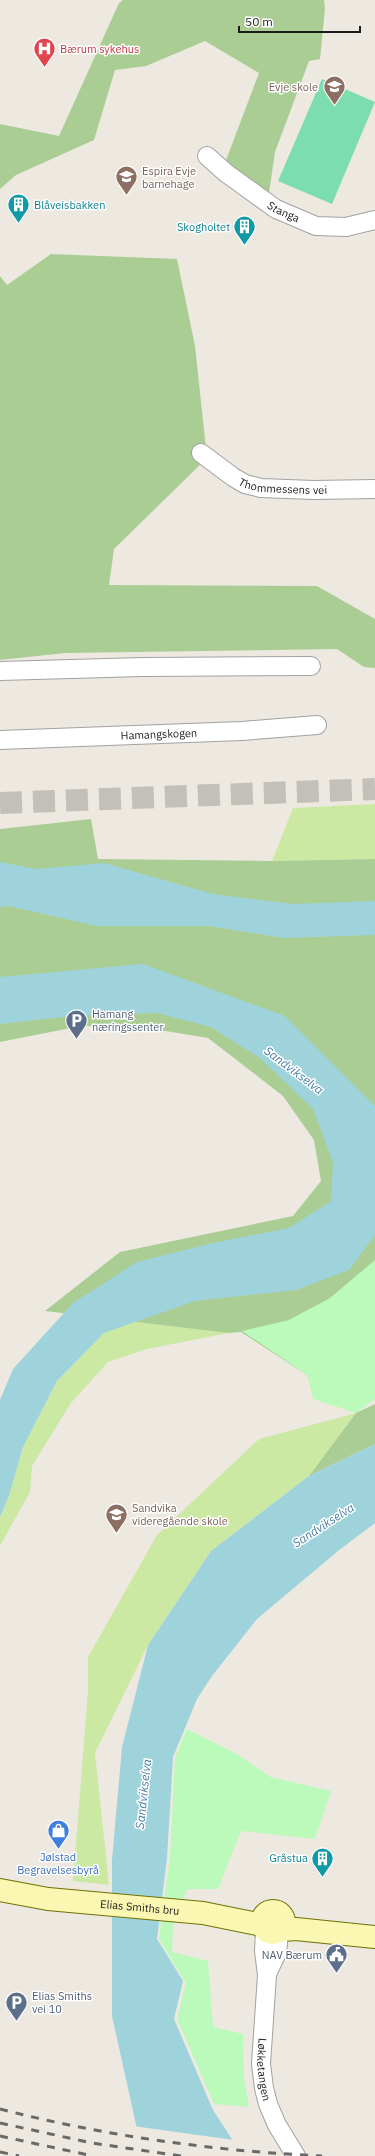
<svg xmlns="http://www.w3.org/2000/svg" width="375" height="2156" viewBox="0 0 375 2156" font-family="'IBM Plex Sans',sans-serif">
  <style>
    .grass { fill: #cce9a4 }
    .forest { fill: #aacd94 }
    .park { fill: #bbfabb }
    .pitch { fill: #7cdeb0 }
    .water { fill: #9fd3dc }
    .pier { fill: #ede8e0 }
    .lines { fill: none; stroke-linecap: round; stroke-linejoin: round }
    .primary-tunnel { stroke: #c3bfb9; stroke-width: 22; stroke-dasharray: 22 11; stroke-linecap: butt }
    .minor-casing { stroke: #a2a2a2; stroke-width: 20 }
    .secondary-casing { stroke: #6e7103; stroke-width: 24 }
    .minor { stroke: #fff; stroke-width: 18 }
    .secondary { stroke: #faf7b2; stroke-width: 22 }
    .rail { stroke: #696969; stroke-width: 3; stroke-dasharray: 8 8; stroke-linecap: butt }
    .labels { text-anchor: middle; dominant-baseline: central; stroke-width: 3; stroke-linejoin: round; paint-order: stroke }
    .health-label { font-size: 11px; fill: #be3a42; stroke: #fff; text-anchor: start }
    .education-label { font-size: 11px; fill: #785e54; stroke: #fff; text-anchor: start }
    .culture-label { font-size: 11px; fill: #0d838f; stroke: #fff; text-anchor: end }
    .street-label { font-size: 11px; fill: #1b1b1b; stroke: #fff }
    .service-label { font-size: 11px; fill: #4e5e75; stroke: #fff; text-anchor: start }
    .shop-label { font-size: 11px; fill: #366cbe; stroke: #fff }
    .water-label { font-size: 12px; font-style: italic; fill: #447ba3; stroke: #fff }
  </style>
  <rect width="100%" height="100%" fill="#ede8e0"/>
  <!-- grass -->
  <path class="grass" d="M375,804V859L272,861L293,808Z
    M162,1299L229,1333L147,1349L108,1362L71,1403L32,1466L30,1492L0,1546V1517L9,1496L23,1447L57,1381L104,1333Z
    M356,1413L309,1476L211,1551L148,1645L95,1753L109,1885L73,1881L88,1691V1657L157,1535L259,1439Z"/>
  <!-- forest -->
  <path class="forest" d="M123,0H324L325,8L320,59L309,61L275,152L269,193L223,168L259,73L205,41L146,66L115,70L94,140L16,175L0,189V124L59,136L119,3Z
    M51,254L177,259L195,346L207,458L114,549L109,585L317,586L375,619V668L364,667L337,649L65,653L0,660V276L7,285Z
    M91,819L98,859L272,861L375,859V1327L307,1375L241,1332L229,1333L45,1311L120,1252L293,1216L321,1181L314,1140L283,1096L208,1038L141,1027L81,1026L0,1042V829Z
    M375,1404V1444L309,1476L356,1413Z"/>
  <!-- park -->
  <path class="park" d="M375,1260V1399L356,1413L313,1399L307,1375L242,1331L289,1320L330,1298Z
    M187,1729L237,1754L270,1777L331,1791L315,1839L241,1831L218,1889H187L173,1926L172,1952L208,1961L213,2027L243,2034L244,2080L249,2107L214,2104L177,2019L186,1983L159,1939L170,1857L175,1758Z"/>
  <!-- pitch -->
  <path class="pitch" d="M322,79L375,102L332,204L278,181Z"/>
  <!-- water -->
  <path class="water" d="M0,862L36,869L104,863L213,894L293,904L375,901V935L284,938L208,926H97L8,906L0,907Z
    M143,964L285,1016L375,1106V1235L349,1270L296,1290L195,1301L104,1333L57,1381L23,1447L9,1496L0,1517V1400L13,1369L73,1303L137,1262L213,1243L289,1228L331,1201L333,1162L313,1109L261,1059L211,1027L157,1013L72,1016L0,1024V977Z
    M375,1444V1523L338,1551L257,1619L212,1676L197,1699L173,1757L167,1858L157,1939L183,1981L174,2019L213,2110L243,2156H143L112,2016V1860L122,1747L148,1645L211,1551L309,1476Z"/>
  <!-- pier -->
  <path class="pier" d="M133,2126L234,2140L245,2156H140Z"/>
  <g class="lines">
    <!-- primary-tunnel -->
    <path class="primary-tunnel" d="M0,803L375,789"/>
    <defs>
      <g id="minor">
        <path id="s1" d="M207,156L226,173L276,209L316,226L346,227L375,220"/>
        <path id="s2" d="M201,453L233,477L245,484L261,488L313,490L375,489"/>
        <path d="M0,671L142,667L311,666"/>
        <path id="s3" d="M0,740L242,731L317,725"/>
        <path id="s4" d="M265,1930L264,1951L267,1975L261,2064L264,2088L268,2104L277,2125L296,2156"/>
        <path d="M267,1974L277,1953L279,1933"/>
      </g>
      <g id="secondary">
        <path id="s5" d="M0,1890L48,1899L203,1913L262,1925"/>
        <circle cx="273" cy="1922" r="11"/>
        <path d="M282,1930L296,1929L375,1937"/>
      </g>
    </defs>
    <!-- minor casing -->
    <use href="#minor" class="minor-casing"/>
    <!-- secondary casing -->
    <use href="#secondary" class="secondary-casing"/>
    <!-- minor -->
    <use href="#minor" class="minor"/>
    <!-- secondary -->
    <use href="#secondary" class="secondary"/>
    <!-- rail -->
    <path class="rail" d="M0,2109C105,2136 214,2151 322,2156
      M0,2123L92,2143L181,2156
      M0,2136L93,2156
      M0,2152L19,2156"/>
  </g>
  <!-- icons -->
  <defs>
    <symbol id="hospital-pin" viewBox="-11 -11 22 30"><path d="M0 17L-7.5 6A9.5 9.5 0 1 1 7.5 6Z" fill="#e0444e" stroke="#fff"/><path d="M-5-5h3v3.5h4V-5h3V5h-3V1.5h-4V5h-3Z" fill="#fff"/></symbol>
    <symbol id="school-pin" viewBox="-11 -11 22 30"><path d="M0 17L-7.5 6A9.5 9.5 0 1 1 7.5 6Z" fill="#8d6e63" stroke="#fff"/><path d="M0-5L7-2L0 1L-7-2ZM-4 1L0 2.5L4 1V4Q0 6-4 4Z" fill="#fff"/></symbol>
    <symbol id="building-pin" viewBox="-11 -11 22 30"><path d="M0 17L-7.5 6A9.5 9.5 0 1 1 7.5 6Z" fill="#0f9aa8" stroke="#fff"/><path d="M-4-6H4V6H1V3H-1V6H-4ZM-2.5-4.3h1.7v1.8h-1.7ZM.8-4.3h1.7v1.8H.8ZM-2.5-1h1.7V.8h-1.7ZM.8-1h1.7V.8H.8Z" fill="#fff"/></symbol>
    <symbol id="parking-pin" viewBox="-11 -11 22 30"><path d="M0 17L-7.5 6A9.5 9.5 0 1 1 7.5 6Z" fill="#5c6f8a" stroke="#fff"/><path d="M-3.5-5.5H1a3.5 3.5 0 0 1 0 7H-1V5.5H-3.5ZM-1-3.4V-.6H.8a1.4 1.4 0 0 0 0-2.8Z" fill="#fff"/></symbol>
    <symbol id="shop-pin" viewBox="-11 -11 22 30"><path d="M0 17L-7.5 6A9.5 9.5 0 1 1 7.5 6Z" fill="#3f7fe0" stroke="#fff"/><path d="M-5-2.5h2.3a2.7 3.5 0 0 1 5.4 0H5L5.5 6h-11ZM-1.5-2.5h3a1.5 2.3 0 0 0-3 0Z" fill="#fff"/></symbol>
    <symbol id="civic-pin" viewBox="-11 -11 22 30"><path d="M0 17L-7.5 6A9.5 9.5 0 1 1 7.5 6Z" fill="#5c6f8a" stroke="#fff"/><path d="M-.6-6.5H3V-4.5H.6V-3L4-1V1h2V6H-6V1h2V-1L-.6-3ZM-1.2 2.5V6h2.4V2.5Z" fill="#fff"/></symbol>
  </defs>
  <g fill-rule="evenodd">
    <use href="#hospital-pin" x="32" y="36" width="25" height="34"/>
    <use href="#school-pin" x="322" y="74" width="25" height="34"/>
    <use href="#school-pin" x="114" y="164" width="25" height="34"/>
    <use href="#building-pin" x="6" y="192" width="25" height="34"/>
    <use href="#building-pin" x="232" y="214" width="25" height="34"/>
    <use href="#parking-pin" x="64" y="1008" width="25" height="34"/>
    <use href="#school-pin" x="104" y="1502" width="25" height="34"/>
    <use href="#shop-pin" x="46" y="1818" width="25" height="34"/>
    <use href="#building-pin" x="310" y="1846" width="25" height="34"/>
    <use href="#civic-pin" x="324" y="1942" width="25" height="34"/>
    <use href="#parking-pin" x="4" y="1990" width="25" height="34"/>
  </g>
  <g class="labels">
    <!-- health labels -->
    <g class="health-label">
      <text x="60" y="49">Bærum sykehus</text>
    </g>
    <!-- education labels -->
    <g class="education-label">
      <text x="318" y="87" text-anchor="end">Evje skole</text>
      <text x="142" y="171">Espira Evje<tspan x="142" dy="13">barnehage</tspan></text>
      <text x="132" y="1508">Sandvika<tspan x="132" dy="13">videregående skole</tspan></text>
    </g>
    <!-- culture labels -->
    <g class="culture-label">
      <text x="34" y="205" text-anchor="start">Blåveisbakken</text>
      <text x="230" y="227">Skogholtet</text>
      <text x="308" y="1858">Gråstua</text>
    </g>
    <!-- street labels -->
    <g class="street-label">
      <text stroke="none"><textPath href="#s1" startOffset="95">Stanga</textPath></text>
      <text stroke="none"><textPath href="#s2" startOffset="92">Thommessens vei</textPath></text>
      <text stroke="none"><textPath href="#s3" startOffset="159">Hamangskogen</textPath></text>
      <text stroke="none"><textPath href="#s5" startOffset="141">Elias Smiths bru</textPath></text>
      <text stroke="none"><textPath href="#s4" startOffset="140">Løkketangen</textPath></text>
    </g>
    <!-- service labels -->
    <g class="service-label">
      <text x="92" y="1014">Hamang<tspan x="92" dy="13">næringssenter</tspan></text>
      <text x="322" y="1955" text-anchor="end">NAV Bærum</text>
      <text x="32" y="1996">Elias Smiths<tspan x="32" dy="13">vei 10</tspan></text>
    </g>
    <!-- shop labels -->
    <g class="shop-label">
      <text x="58" y="1857">Jølstad<tspan x="58" dy="13">Begravelsesbyrå</tspan></text>
    </g>
    <!-- water labels -->
    <g class="water-label">
      <text transform="translate(294 1070) rotate(37)">Sandvikselva</text>
      <text transform="translate(323 1525) rotate(-33)">Sandvikselva</text>
      <text transform="translate(143 1794) rotate(-84)">Sandvikselva</text>
    </g>
  </g>
  <!-- scale -->
  <path d="M239 26v6h121v-6" fill="none" stroke="#1b1b1b" stroke-width="2"/>
  <text x="245" y="26" font-size="12" fill="#1b1b1b" stroke="#ffffff" stroke-width="3" paint-order="stroke">50 m</text>
</svg>
